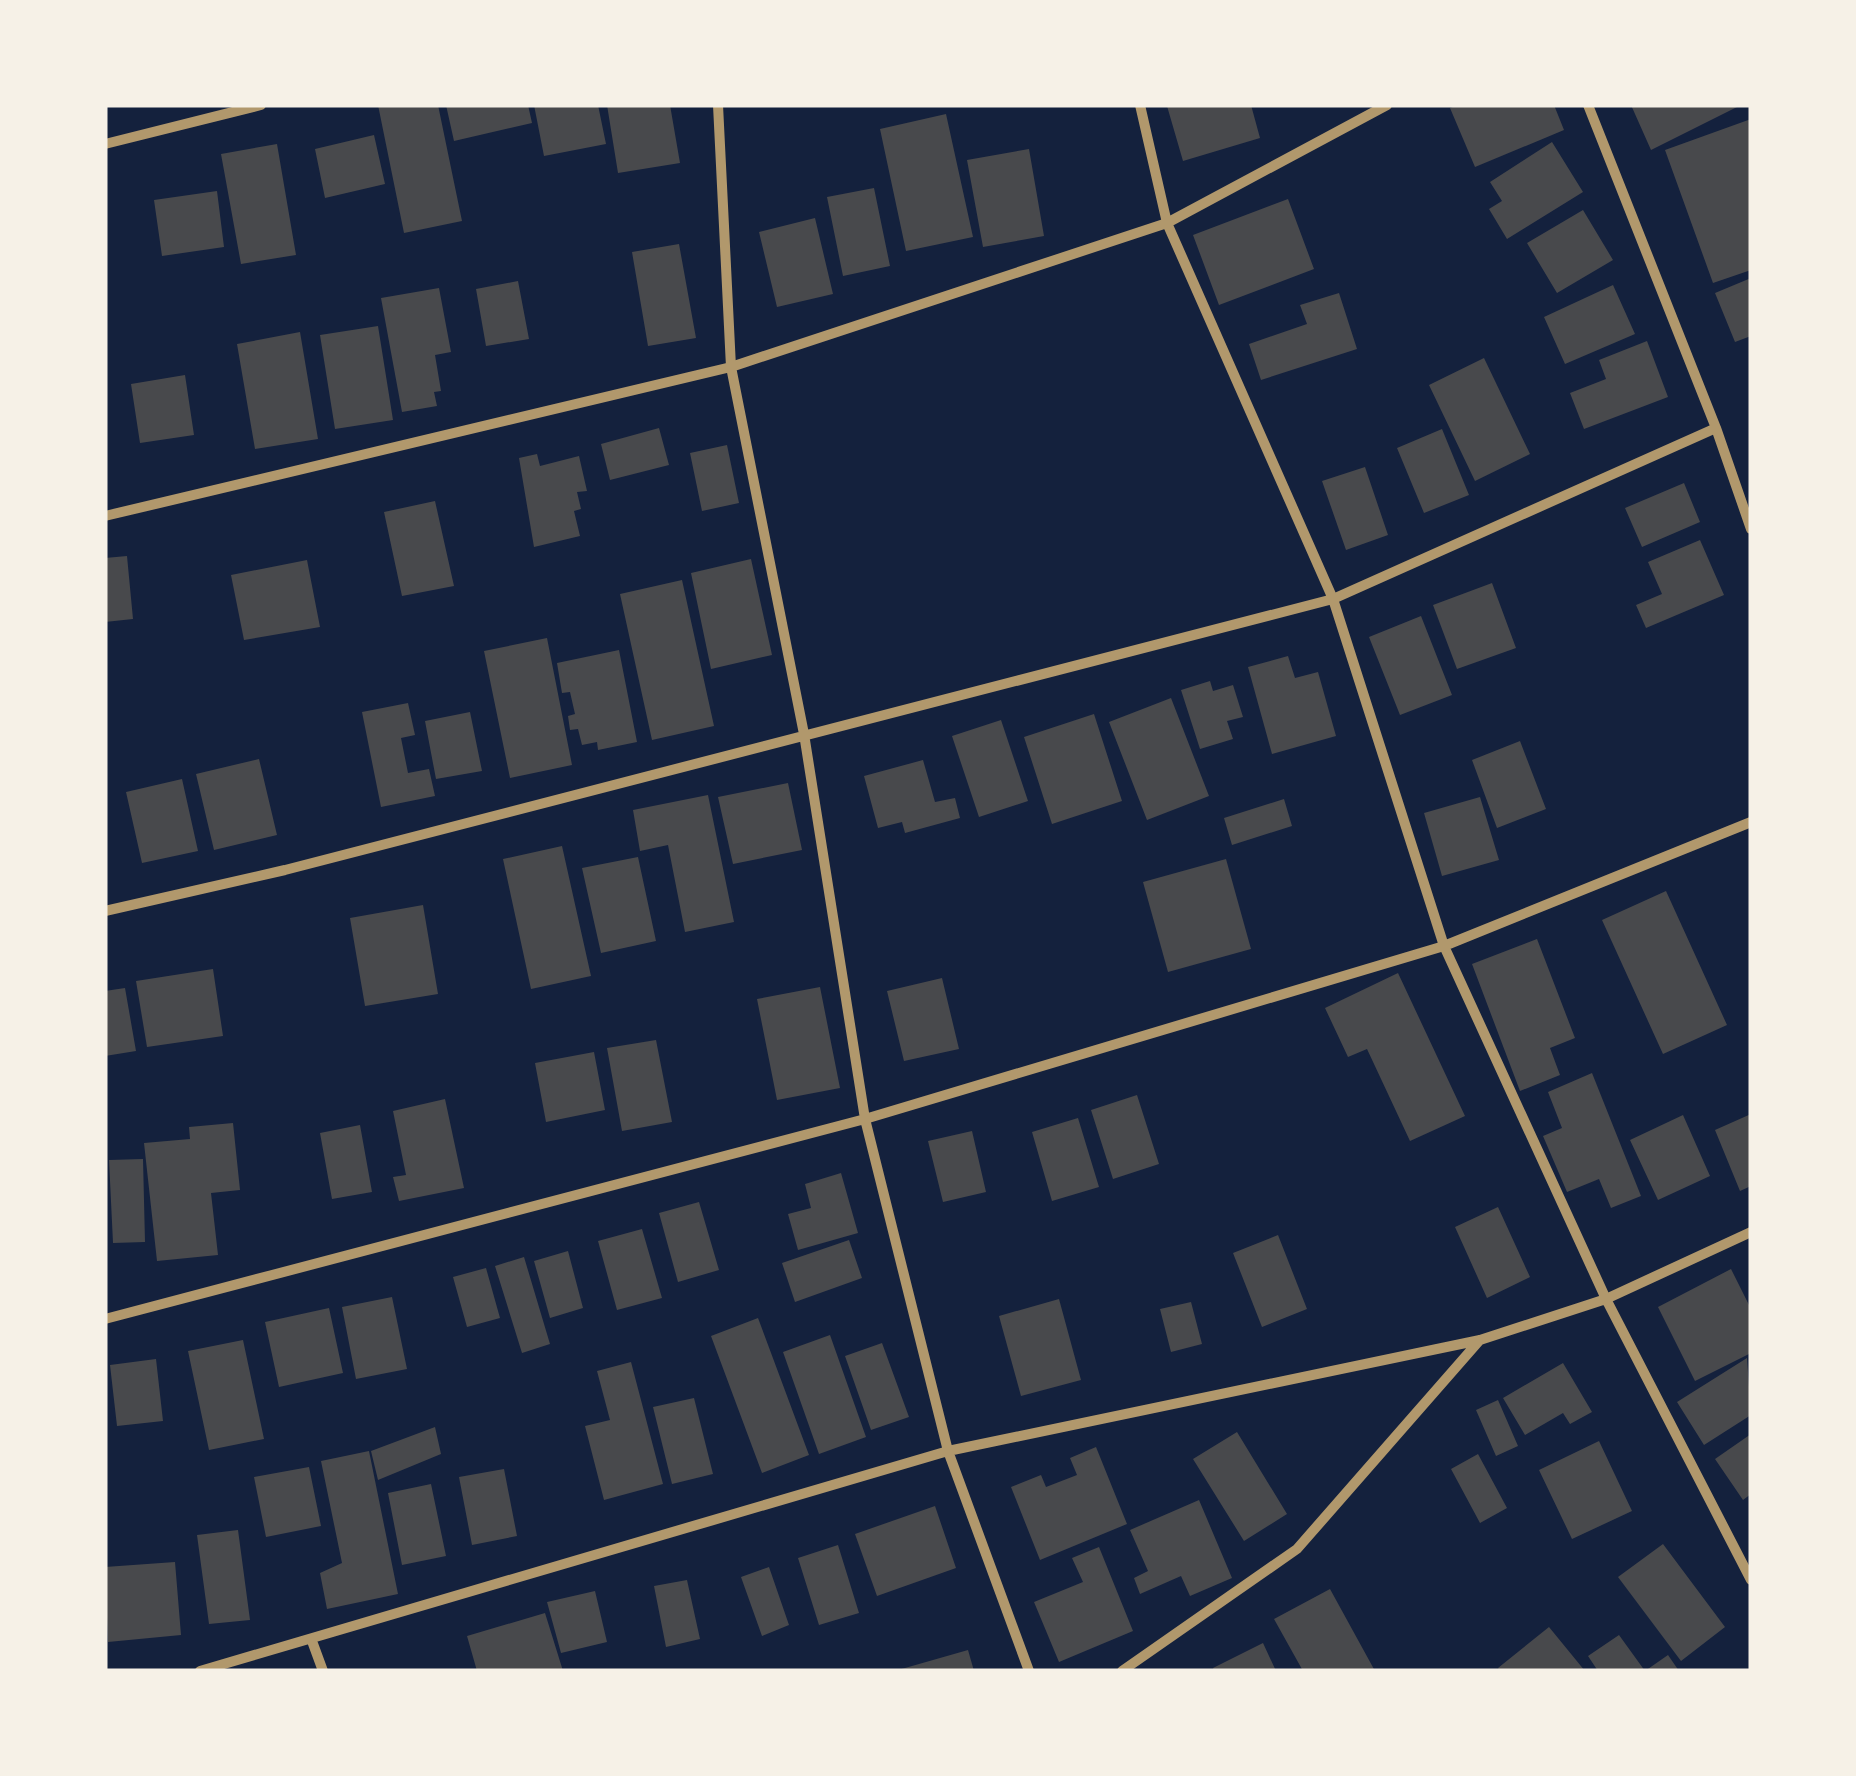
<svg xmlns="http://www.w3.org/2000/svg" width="1856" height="1776" viewBox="0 0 1856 1776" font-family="Barlow,sans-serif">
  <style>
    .building { fill: #48494c }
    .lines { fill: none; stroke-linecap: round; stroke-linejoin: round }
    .minor { stroke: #b1986c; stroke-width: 10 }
  </style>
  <rect width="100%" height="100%" fill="#14213d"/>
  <!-- building -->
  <path class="building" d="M378,105H438L462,221L404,233Z
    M446,105H528L532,123L454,141Z
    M534,105H598L606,144L544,156Z
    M607,105H670L680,163L618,173Z
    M1251,105L1260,138L1183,161L1167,106Z
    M1458,105H1554L1564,130L1475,167L1450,108Z
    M1631,105H1741L1651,150Z
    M946,114L973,237L906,251L880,129Z
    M1751,119V270L1713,283L1665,150Z
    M374,135L385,184L325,198L315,149Z
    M1552,142L1583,192L1507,239L1489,209L1502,201L1490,182Z
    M277,144L296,255L241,264L221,154Z
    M1029,149L1044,236L983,247L967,160Z
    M874,188L890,266L843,276L827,197Z
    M217,191L224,247L162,256L154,200Z
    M1288,199L1314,269L1219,305L1193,235Z
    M1583,210L1613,260L1557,293L1527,243Z
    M815,218L833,294L777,307L759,232Z
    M679,244L696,338L648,346L632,252Z
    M1751,278V336L1735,342L1715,293Z
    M518,281L529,339L486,346L476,289Z
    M1613,285L1635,334L1565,364L1544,317Z
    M439,288L451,352L435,355L441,391L434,392L437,406L402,412L381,298Z
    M1339,293L1357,349L1261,380L1249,344L1307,324L1300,305Z
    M378,326L393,420L335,429L320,335Z
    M300,332L318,439L255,449L237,344Z
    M1647,341L1668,397L1584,429L1570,393L1606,379L1599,360Z
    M1484,358L1530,454L1475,481L1429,385Z
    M185,375L194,435L140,443L131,384Z
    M659,428L669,465L610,480L601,444Z
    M1442,429L1469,495L1424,513L1397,448Z
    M727,445L739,503L702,511L690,453Z
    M537,454L540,466L579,456L587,491L577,492L581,509L574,511L580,536L534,547L519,458Z
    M1365,467L1388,535L1346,550L1322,481Z
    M1684,483L1700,522L1642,547L1625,508Z
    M435,501L454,586L402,596L384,512Z
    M1700,540L1724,595L1646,628L1636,605L1662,594L1648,562Z
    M127,556L133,619L105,622V558Z
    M751,559L772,655L711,669L691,573Z
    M307,560L320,627L244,640L231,575Z
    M682,580L714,726L652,740L620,594Z
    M1492,583L1516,648L1457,669L1433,605Z
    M1421,616L1452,695L1400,715L1369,637Z
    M547,638L572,765L510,778L484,651Z
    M619,650L637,742L598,750L597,742L582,745L578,729L570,730L568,716L575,714L570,692L562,693L557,663Z
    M1288,656L1295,678L1318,672L1336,736L1272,754L1248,667Z
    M1210,681L1213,691L1233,685L1243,717L1227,721L1233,739L1200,749L1181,690Z
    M1171,698L1209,796L1147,820L1109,722Z
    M408,703L415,735L401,738L408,773L429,769L435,796L381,807L362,712Z
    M470,712L482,771L436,779L425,721Z
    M1094,714L1122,801L1052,824L1024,737Z
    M1001,720L1028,801L979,817L952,736Z
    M1520,741L1546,809L1497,828L1472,760Z
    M259,759L277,835L214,850L196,774Z
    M923,760L935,802L955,798L960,818L905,833L902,822L878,828L864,776Z
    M182,779L198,851L142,863L126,792Z
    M788,783L802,850L733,864L718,797Z
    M708,795L734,922L685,932L668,845L640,851L633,810Z
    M1480,797L1499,860L1442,876L1424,813Z
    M1284,799L1292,826L1232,845L1224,818Z
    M562,846L591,976L531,989L503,859Z
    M638,857L656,941L601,953L582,868Z
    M1226,859L1251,949L1168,972L1143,882Z
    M1666,891L1727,1025L1663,1054L1602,920Z
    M423,905L438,994L365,1006L350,918Z
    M1537,939L1575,1038L1550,1048L1560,1075L1520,1091L1472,964Z
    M213,969L223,1036L147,1047L136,981Z
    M1398,973L1465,1116L1410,1141L1367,1049L1348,1057L1325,1008Z
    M942,978L959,1049L904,1061L887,991Z
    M820,987L840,1088L777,1100L757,999Z
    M125,988L136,1051L105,1056V991Z
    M656,1040L672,1122L622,1131L607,1048Z
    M594,1052L605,1110L546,1122L535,1063Z
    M1592,1073L1641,1196L1611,1208L1599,1179L1567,1192L1543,1136L1562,1128L1548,1092Z
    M1137,1095L1159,1164L1113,1179L1091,1110Z
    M445,1099L464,1188L399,1201L393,1177L406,1175L393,1111Z
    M1751,1114V1186L1740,1191L1715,1130Z
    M1683,1115L1710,1176L1658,1200L1630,1140Z
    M1078,1118L1099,1187L1052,1201L1032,1132Z
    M233,1123L240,1190L211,1193L218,1255L157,1261L144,1143L190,1139L189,1127Z
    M360,1125L372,1192L332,1199L320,1133Z
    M972,1131L986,1192L943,1202L928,1141Z
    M143,1159L145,1242L113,1243L109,1160Z
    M841,1173L858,1233L798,1250L788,1214L811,1208L805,1184Z
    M699,1202L719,1270L678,1282L659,1213Z
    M1498,1207L1530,1277L1487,1298L1455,1227Z
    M642,1229L662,1298L617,1310L598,1241Z
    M1278,1235L1307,1309L1262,1327L1233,1253Z
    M849,1240L862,1278L795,1302L782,1263Z
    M568,1251L583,1308L550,1318L534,1261Z
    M524,1257L550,1344L522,1353L495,1266Z
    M486,1268L500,1318L467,1327L453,1277Z
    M1731,1269L1751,1309V1353L1695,1381L1658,1307Z
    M392,1297L407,1369L356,1379L342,1307Z
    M1059,1299L1081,1380L1021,1396L999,1316Z
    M1191,1302L1202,1344L1171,1352L1160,1309Z
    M329,1308L343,1373L279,1387L265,1322Z
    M758,1318L809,1455L762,1473L711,1336Z
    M830,1335L866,1437L819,1454L783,1352Z
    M243,1340L264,1439L209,1450L188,1351Z
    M882,1343L909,1417L871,1430L845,1356Z
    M1747,1358L1751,1415L1704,1445L1677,1402Z
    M156,1359L163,1421L117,1426L110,1365Z
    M631,1362L663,1484L604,1500L585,1426L610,1420L597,1371Z
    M1563,1363L1592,1412L1570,1424L1563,1413L1525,1435L1503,1398Z
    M694,1398L713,1474L672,1484L653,1407Z
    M1498,1400L1518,1446L1496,1456L1476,1410Z
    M435,1427L441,1454L378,1480L371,1451Z
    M1237,1432L1287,1514L1244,1541L1193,1459Z
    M1751,1434V1494L1743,1500L1715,1459Z
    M1599,1441L1632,1511L1572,1539L1539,1470Z
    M1096,1447L1127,1524L1040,1560L1011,1487L1041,1475L1046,1487L1077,1475L1070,1458Z
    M369,1451L398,1594L327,1609L320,1573L342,1563L321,1461Z
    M1478,1454L1507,1508L1480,1523L1451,1469Z
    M309,1467L321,1526L266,1537L254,1477Z
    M504,1469L517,1536L472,1545L459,1477Z
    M431,1484L446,1556L402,1565L388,1493Z
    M1199,1500L1232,1578L1190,1596L1181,1576L1140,1594L1134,1578L1148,1571L1130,1530Z
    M935,1506L956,1568L877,1596L855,1534Z
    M238,1530L250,1620L209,1624L197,1535Z
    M1663,1544L1725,1627L1681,1661L1618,1577Z
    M838,1545L859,1613L819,1625L798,1558Z
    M1099,1547L1133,1631L1059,1662L1034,1602L1083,1582L1072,1558Z
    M175,1562L181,1635L108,1642L105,1567Z
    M769,1567L789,1625L762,1636L741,1577Z
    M687,1580L700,1639L666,1647L654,1586Z
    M1330,1589L1375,1671H1303L1274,1619Z
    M595,1591L607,1642L561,1653L547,1602Z
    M545,1613L563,1671H477L467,1636Z
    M1549,1627L1585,1671H1500L1498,1668Z
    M1619,1635L1645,1671H1598L1588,1656Z
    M1263,1643L1276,1671H1214L1213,1668Z
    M968,1650L974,1671H898V1670Z
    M1668,1655L1679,1671H1645Z"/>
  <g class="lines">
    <!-- minor -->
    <path class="minor" d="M718,105L731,367L804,734L865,1119L948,1451L1029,1671
      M1140,105L1167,223L1333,599L1444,946L1606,1299L1751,1580
      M1588,105L1716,428L1751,529
      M105,144L261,105
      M105,516L731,367L1167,223L1387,105
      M105,911L285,870L1333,599L1716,428
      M105,1319L865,1119L1444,946L1751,822
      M312,1641L323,1671
      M200,1671L948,1451L1480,1340L1606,1299L1751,1232
      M1122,1671L1297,1549L1479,1341"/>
  </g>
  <!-- border -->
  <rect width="1856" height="1776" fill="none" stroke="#f6f1e7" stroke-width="215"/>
</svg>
